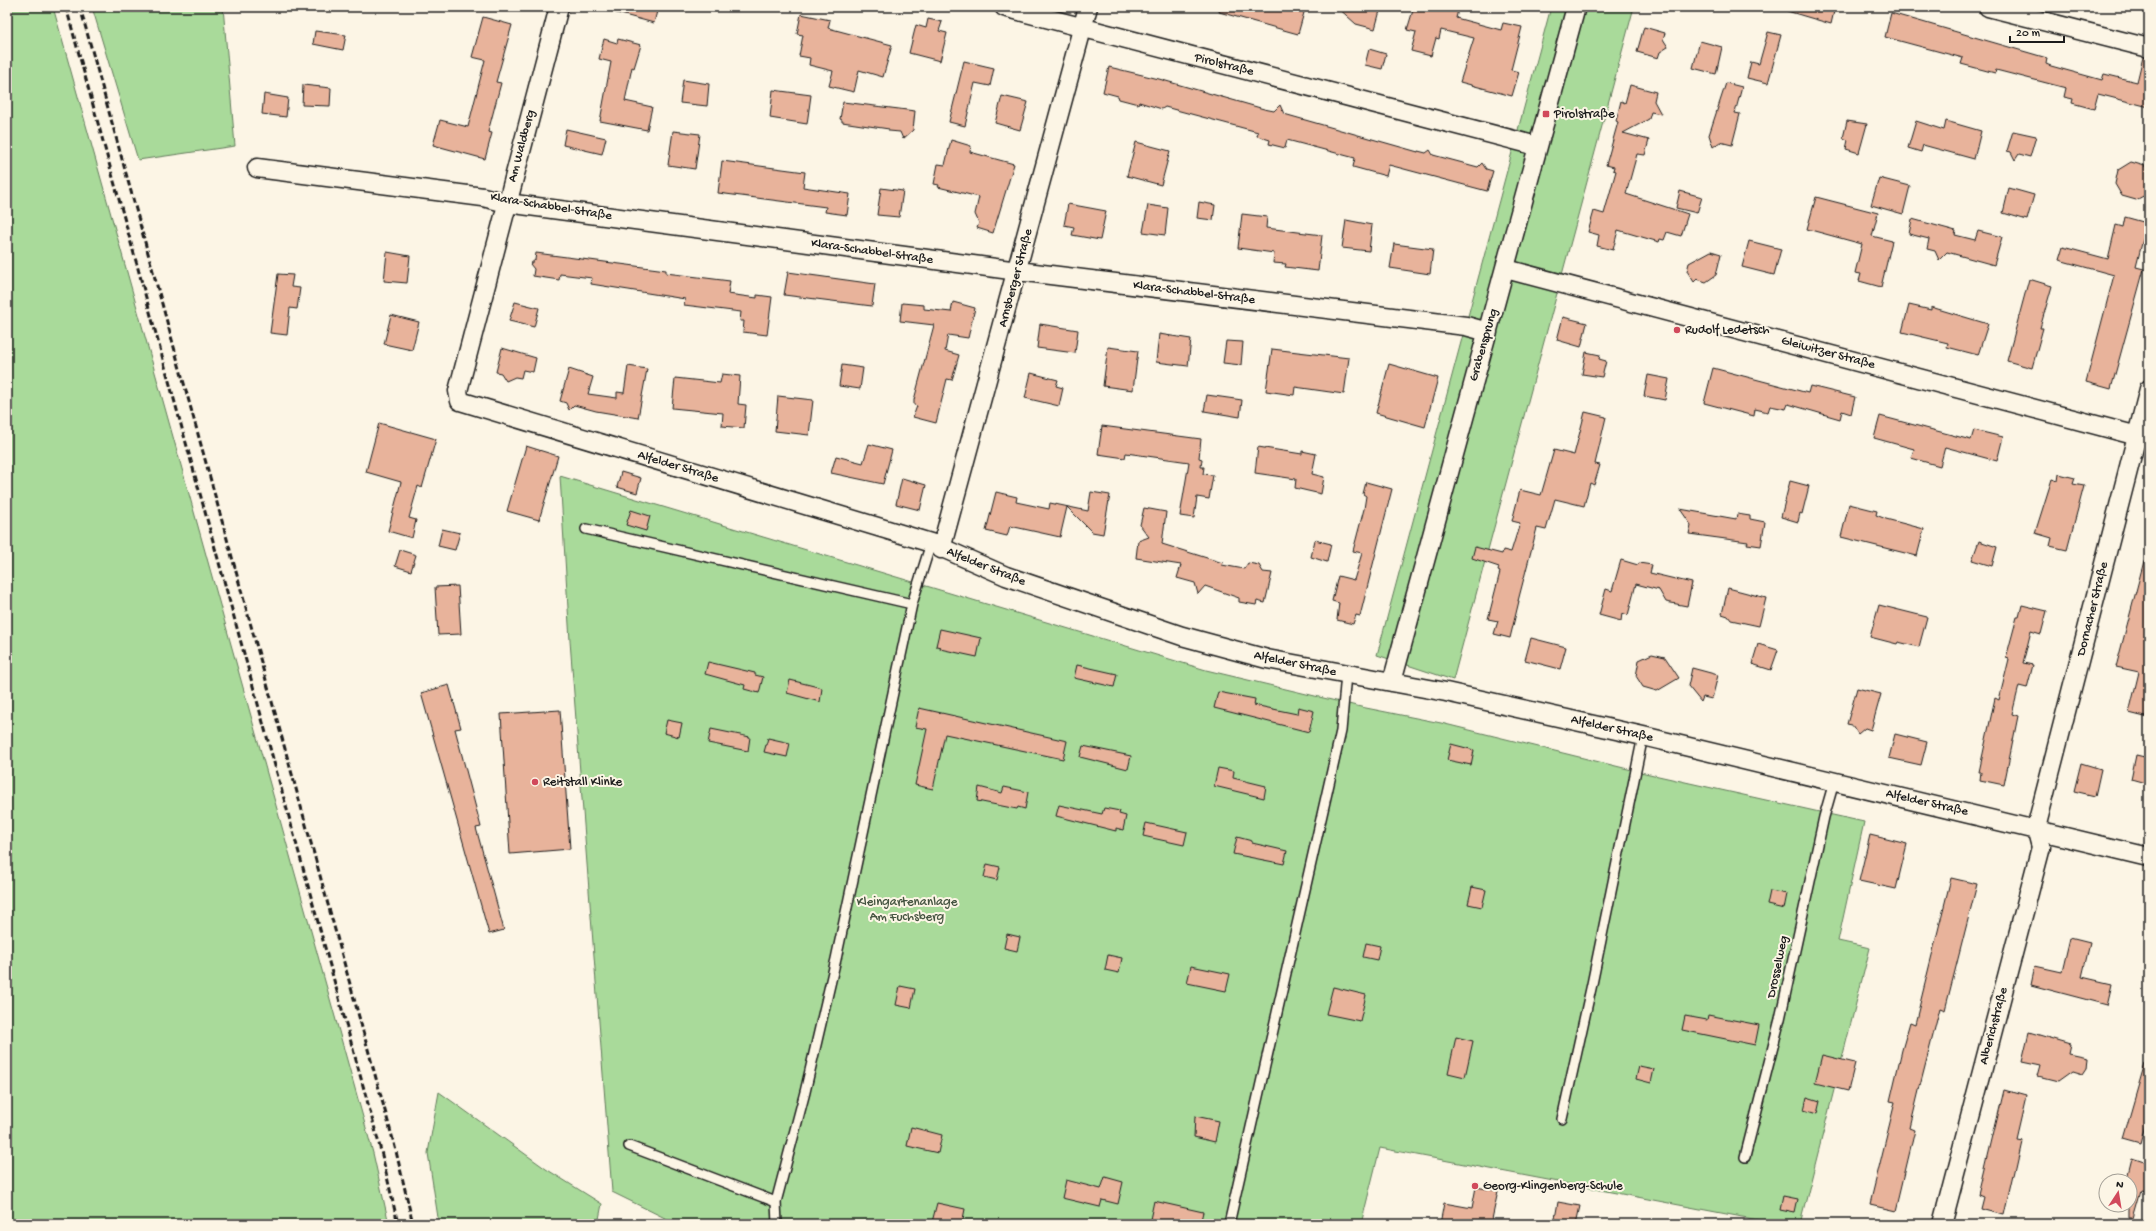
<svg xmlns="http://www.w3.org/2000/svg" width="2156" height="1231" viewBox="0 0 2156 1231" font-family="'Gochi Hand',sans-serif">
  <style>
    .green { fill: #a9da9a; stroke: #627b5b }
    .building { fill: #e8b39b; stroke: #1c1c1c }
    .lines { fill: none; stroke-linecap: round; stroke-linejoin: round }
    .service-casing { stroke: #1c1c1c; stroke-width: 12 }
    .minor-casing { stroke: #1c1c1c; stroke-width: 21 }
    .service { stroke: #fcf5e5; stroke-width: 9 }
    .minor { stroke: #fcf5e5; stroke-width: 18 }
    .rail { stroke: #1c1c1c; stroke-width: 3; stroke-dasharray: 6 3; stroke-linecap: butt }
    .poi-dot { fill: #d1495b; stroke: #fcf5e5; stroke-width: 1.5 }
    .labels { text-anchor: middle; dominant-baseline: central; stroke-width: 4; stroke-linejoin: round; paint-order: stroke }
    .street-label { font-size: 13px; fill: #1c1c1c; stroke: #fcf5e5 }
    .poi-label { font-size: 13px; fill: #1c1c1c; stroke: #fcf5e5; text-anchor: start }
    .park-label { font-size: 13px; fill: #465542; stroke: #fcf5e5 }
  </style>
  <rect width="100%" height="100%" fill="#fcf5e5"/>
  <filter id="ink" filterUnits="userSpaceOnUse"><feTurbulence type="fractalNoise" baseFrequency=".025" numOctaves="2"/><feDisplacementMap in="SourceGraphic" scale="8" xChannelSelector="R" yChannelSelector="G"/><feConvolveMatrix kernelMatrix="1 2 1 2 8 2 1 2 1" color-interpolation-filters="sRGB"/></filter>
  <g filter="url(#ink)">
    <!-- green -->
    <path class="green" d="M7,7H53L373,1153L389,1224H7Z
      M92,7H223L235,146L138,160Z
      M1551,7H1634L1453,680L1377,655Z
      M560,476L1206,670L1361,707L1441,723L1636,771L1864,822L1838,941L1870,948L1800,1224H1779L1380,1148L1361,1224H677L612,1192L570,641Z
      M439,1092L546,1169L602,1204L598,1224H439L428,1153Z"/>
    <!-- building -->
    <path class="building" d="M613,7H658L654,23L613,12Z
      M1220,7H1297L1305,9L1298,34L1219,12Z
      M1337,7H1381L1375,29L1356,24Z
      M1414,7H1446L1458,10L1456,18L1501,30L1503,23L1522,27L1511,70L1519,72L1512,96L1460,82L1474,38L1441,30L1439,39L1436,38L1431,56L1411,51L1416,32L1407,30Z
      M1788,7H1835L1831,24L1787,11Z
      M1891,13L2047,58L2046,64L2051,66L2102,80L2104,74L2137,82L2143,57L2149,58V107L2098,94L2094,109L2072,103L2073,99L2064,97L2066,88L1996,70L1995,73L1961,64L1963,58L1885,37Z
      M801,14L830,20L828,28L892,45L883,77L859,70L854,92L829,86L833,71L809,65L810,58L799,56L803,35L797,34Z
      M483,17L512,25L496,82L501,83L488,132L492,133L485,159L433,145L440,120L468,127L485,60L472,57Z
      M928,19L942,22L939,31L947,33L940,61L909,53L916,25L926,28Z
      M1644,27L1665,33L1663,39L1668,47L1660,52L1658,58L1637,52Z
      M315,31L346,35L343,50L313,44Z
      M1768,32L1781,35L1768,83L1747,78L1751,62L1759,64Z
      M604,39L617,43L618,39L641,45L634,68L632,67L625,101L652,107L647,130L600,121L611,62L599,59Z
      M1700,41L1722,47L1716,74L1693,68Z
      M1369,49L1386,54L1382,69L1365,65Z
      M964,61L994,68L990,86L975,83L965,126L949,122Z
      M1109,67L1159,79L1264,109L1274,111L1280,105L1284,114L1418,152V151L1426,153L1430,150L1433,155L1478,167L1482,163L1486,169L1493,171L1487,191L1389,165L1386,176L1353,167L1355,158L1287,140L1285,148L1269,144L1270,140L1257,136L1258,132L1165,107L1162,109L1139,102L1138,104L1119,99L1118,96L1103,92Z
      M683,80L709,84L707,106L680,103Z
      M1726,83L1742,87L1735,113L1740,114L1732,145L1720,142L1713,147L1709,135Z
      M303,85L331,88L330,106L302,105Z
      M1630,85L1656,92L1654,101L1661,114L1651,112L1649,119L1623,133L1649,140L1645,155L1637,154L1626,194L1688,214L1681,236L1667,232L1664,240L1660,239L1659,242L1618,230L1613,250L1597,246L1599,235L1588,232L1594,211L1604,214L1616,171L1613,170L1614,167L1606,165L1618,122L1616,121L1621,101L1625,103Z
      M773,90L811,95L807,124L770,118Z
      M264,94L288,98L286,117L262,114Z
      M1002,96L1028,102L1020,130L995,123Z
      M843,102L915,111L913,130L903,139L900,132L889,131V129L842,122V120L840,119Z
      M1847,121L1867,124L1859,153L1846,149L1848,140L1843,138Z
      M1916,121L1944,130L1946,121L1981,131L1974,159L1923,145L1921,152L1908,148Z
      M566,129L606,138L602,154L563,145Z
      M673,131L700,134L695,169L668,165Z
      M2013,131L2036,136L2030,157L2019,154L2015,160L2011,152L2007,151Z
      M951,140L971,146L970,152L1014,164L993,233L977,228L979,223L975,214L979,197L938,187L939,185L934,184L938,164L945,165Z
      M1136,142L1170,151L1161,185L1127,176Z
      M722,161L805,172L803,187L850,194L847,215L825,212L826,207L718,193Z
      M2131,162L2145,166L2149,172V193L2136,200L2122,196L2115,184L2118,170Z
      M1879,178L1910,186L1903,214L1871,205Z
      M881,188L903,191L899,217L877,215Z
      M2009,188L2034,195L2027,220L2003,213Z
      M1680,191L1702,197L1697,213L1676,208Z
      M1816,197L1878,213L1872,236L1892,241L1881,287L1859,281L1861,274L1855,273L1862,244L1807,229Z
      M1199,202L1215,205L1213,220L1197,218Z
      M1068,204L1106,211L1100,240L1072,235L1074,227L1064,225Z
      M1148,205L1168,208L1165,235L1143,232Z
      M1242,214L1267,217L1266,228L1322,235L1318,271L1285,267L1286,264L1273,263L1274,253L1238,248Z
      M2125,217L2147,223L2136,267L2144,269L2111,389L2086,382L2114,275L2059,260L2063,247L2108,259L2116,225L2123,227Z
      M1912,219L1956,231L1955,235L1975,240L1978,231L2002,237L1994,265L1947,252L1939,260L1935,251L1927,249L1929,239L1909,234Z
      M1346,220L1372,225L1369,251L1342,248Z
      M1749,241L1781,249L1774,275L1742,267Z
      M1394,244L1433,249L1430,274L1390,268Z
      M1711,251L1721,254L1716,275L1706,282L1697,279L1694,282L1687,271L1689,263Z
      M387,252L410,256L407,283L384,281Z
      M536,253L666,270V273L730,281L728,294L757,298V295L772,297L767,335L743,332L744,321H740L741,312L684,305L685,299L591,284L592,278L560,274L559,280L533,276L534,269L530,264L535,260Z
      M788,272L875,284L872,306L784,295Z
      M278,274L293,275L291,287L300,288L297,309L290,308L287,335L270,333Z
      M2029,279L2052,286L2040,328H2043L2032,368L2007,361Z
      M515,302L539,308L534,327L509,321Z
      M953,302L975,308L968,338L948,335L945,351L959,355L952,380L947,379L936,423L913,417L917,406L914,405V400L934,325L900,321L902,303L924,305V309L951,312Z
      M1909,305L1931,310V307L1988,324L1978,355L1947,347L1948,343L1902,332Z
      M391,315L419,322L412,350L384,344Z
      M1563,317L1587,323L1581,347L1557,340Z
      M1040,324L1078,330L1075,353L1037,348Z
      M1159,334L1191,339L1188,366L1156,362Z
      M1226,341L1243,342L1241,365L1223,363Z
      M1108,347L1138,351L1133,390L1103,386Z
      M502,348L536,358L533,372L523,370L521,378L515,377L506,381L501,373L496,372Z
      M1272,349L1349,358L1344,394L1295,387L1294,395L1266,391Z
      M1586,352L1600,355L1599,359L1606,361L1602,377L1582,374Z
      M1389,364L1438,378L1425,427L1376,413Z
      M842,365L863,368L860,389L839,386Z
      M628,366L647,369L638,418L596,411L574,405L569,410L566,403L560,401L569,369L593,377L588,394L617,398V392L624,393Z
      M1713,368L1808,393L1810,386L1855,397L1851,414L1842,411L1840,419L1788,404L1786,409L1770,406L1768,412L1755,409L1754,416L1704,403Z
      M1031,373L1058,380L1056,386L1063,388L1059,406L1025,398Z
      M722,374L740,376L738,404L746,405L744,428L722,426L723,413L672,408L675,378L720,383Z
      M1648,375L1669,379L1665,400L1644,396Z
      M1207,395L1242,400L1240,417L1204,411Z
      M778,396L813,400L809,435L775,431Z
      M1585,412L1606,417L1595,464L1600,465L1594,485L1590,483L1584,506L1555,499L1546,530L1537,528L1518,601H1519L1510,638L1494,634L1498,621L1488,619L1500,572L1498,571L1499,567L1472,558L1475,547L1502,554L1503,550L1511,552L1520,523L1512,521L1520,490L1541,495L1554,450L1574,455Z
      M1880,416L1971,440L1974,430L2003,437L1997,461L1945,447L1940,466L1911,458L1914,449L1874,438Z
      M379,423L436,439L422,488L418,486L409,518L416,520L412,538L388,531L401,482L366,472Z
      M1102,426L1201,439L1199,458L1202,459L1201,467H1204L1203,474L1213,475L1209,499L1197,497L1194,518L1180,516L1189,462L1126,453L1125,458L1098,454Z
      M869,444L892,450L883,484L831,473L836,456L863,463Z
      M526,446L558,456L539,520L507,511Z
      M1258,447L1302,454V451L1316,454L1312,474L1324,477L1321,494L1295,488L1296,479L1255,473Z
      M621,472L641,478L637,493L617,487Z
      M2059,474L2075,478L2073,484L2084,486L2067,550L2050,546L2052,538L2035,533L2052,479L2058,481Z
      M902,478L926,485L920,510L896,504Z
      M1790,481L1809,486L1802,514L1800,513L1798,522L1781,517Z
      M1366,482L1392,489L1360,616L1356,615L1353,624L1337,620L1339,603L1332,601L1338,576L1354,580L1362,553L1353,551L1364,509L1366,496L1363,494Z
      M996,492L1017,497L1016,502L1049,509L1050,503L1088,511L1091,492L1110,495L1103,534L1092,532L1067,507L1060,537L1010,526L1007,536L986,531Z
      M1849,504L1877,511L1876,515L1886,519L1924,529L1917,556L1841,537Z
      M1144,508L1166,512L1162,544L1223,563L1222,565L1244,569L1248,563L1259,565L1263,572L1272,573L1265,603L1257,601L1256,605L1239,602V598L1205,586L1198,594L1195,583L1177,578L1181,565L1136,558L1138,541L1149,537L1140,525Z
      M1680,509L1736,519L1737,514L1750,516V519L1765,522L1761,546L1747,544L1748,542L1689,534L1691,525Z
      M631,510L650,516L646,531L626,525Z
      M442,529L460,533L455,550L438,546Z
      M1315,540L1331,544L1327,562L1311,557Z
      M1979,541L1997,547L1992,566L1972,560Z
      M400,550L416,555L411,571L395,566Z
      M1621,560L1638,565L1639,563L1652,565L1650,573L1692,583L1687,606L1666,602L1659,590L1636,584L1628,615L1622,613L1621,621L1599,615L1606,589L1612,591Z
      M2144,561L2149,562V718L2129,713L2139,672L2116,667Z
      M458,586L461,634L438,635L435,587Z
      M1728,588L1766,598L1759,626L1731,620L1728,616L1722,614Z
      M1879,605L1927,617L1919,647L1898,642L1897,644L1870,637Z
      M2022,605L2047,611L2041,634L2031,631L2023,663L2033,665L2027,688L2019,686L2012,714L2018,716L2004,785L1980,780L1981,772H1979L1995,698L1999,700L2009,659L2006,658L2017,617H2019Z
      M940,629L981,638L977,657L940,649L941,647L936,646Z
      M1531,638L1566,647L1560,669L1525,660Z
      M1758,644L1778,650L1771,670L1752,664Z
      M1652,654L1665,657L1679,678L1657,691L1643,687L1636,676L1639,660Z
      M708,662L755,673V675L763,677L759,693L744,689L745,685L705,674Z
      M1077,665L1117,674L1114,687L1074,678Z
      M1692,668L1718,675L1712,699L1703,697L1701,702L1688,686Z
      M790,680L822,688L820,702L787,693Z
      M449,685L461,728L455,729L481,827L476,828L504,930L489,934L421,693Z
      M1857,688L1881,694L1871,730L1865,728L1858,734L1852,725L1847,724Z
      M1218,692L1255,699L1254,705L1297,714L1298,707L1314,711L1309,732L1214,708Z
      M919,708L1067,741L1063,759L945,734L933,789L915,785L927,729L915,727Z
      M560,710L570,849L510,854L501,714Z
      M667,720L682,723L679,737L664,733Z
      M711,729L750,737L748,751L708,743Z
      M1895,734L1927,742L1921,765L1889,758Z
      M768,738L790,743L787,757L764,752Z
      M1451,744L1474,750L1471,765L1447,760Z
      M1083,746L1131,756L1128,769L1080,757Z
      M2136,755L2149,758V784L2131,779Z
      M2081,763L2101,769L2095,796L2074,791Z
      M1218,768L1234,771L1233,778L1266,786L1264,798L1214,786Z
      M979,787L1002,793L1004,787L1028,792L1025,809L1018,807L1017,809L977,801Z
      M1059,805L1102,814L1104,808L1120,811L1119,814L1126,816L1123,830L1116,828V831L1056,816Z
      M1146,823L1187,832L1184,845L1143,836Z
      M1870,835L1907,844L1896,889L1859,881Z
      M1237,837L1252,841V843L1287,851L1284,864L1233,854Z
      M987,864L1000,867L997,880L984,877Z
      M1951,878L1977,884L1945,1010L1940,1008L1922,1078L1910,1128L1915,1130L1896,1210L1870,1204L1895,1102L1890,1101L1902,1050L1910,1022L1915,1024Z
      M1472,887L1486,890L1482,907L1468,904Z
      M1770,891L1787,894L1784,909L1767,905Z
      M1007,934L1020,937L1017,951L1004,948Z
      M2070,938L2090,943L2082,977L2112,984L2107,1005L2031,985L2035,966L2062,972Z
      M1366,943L1380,946L1377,960L1363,957Z
      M1108,955L1122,958L1119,973L1105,970Z
      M1191,966L1230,974L1226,991L1187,983Z
      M900,986L915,989L911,1008L896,1005Z
      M1333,987L1366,995L1360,1021L1326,1014Z
      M1708,1015L1759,1025L1755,1045L1682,1030L1685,1016L1707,1020Z
      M2029,1032L2070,1044L2068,1053L2087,1057L2086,1068L2082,1074L2072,1071L2058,1081L2038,1076L2041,1065L2022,1061Z
      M1456,1037L1473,1041L1465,1077L1448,1073Z
      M1822,1055L1855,1063L1848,1091L1815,1083Z
      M2145,1063L2149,1064V1114L2141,1144L2123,1139Z
      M1639,1066L1654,1069L1651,1083L1636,1079Z
      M2004,1090L2026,1096L2016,1139L2022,1140L2005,1215L1981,1209L1984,1197L1979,1195Z
      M1807,1097L1820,1101L1817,1114L1804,1110Z
      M1195,1116L1219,1121L1215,1142L1194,1137Z
      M911,1127L942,1135L938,1153L907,1146Z
      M2131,1161L2149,1167V1181L2146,1191L2142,1190L2134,1218H2130V1181H2126Z
      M1105,1177L1123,1182L1118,1204L1102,1200L1100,1207L1062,1198L1066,1180L1101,1189Z
      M1476,1187L1498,1191L1491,1224H1440L1444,1203L1472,1208Z
      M1783,1196L1798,1199L1795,1213L1780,1210Z
      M1154,1201L1203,1212L1200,1224H1149Z
      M1558,1202L1580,1206L1576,1224H1554Z
      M937,1203L965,1209L962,1224H942L932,1222Z"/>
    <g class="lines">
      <defs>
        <path id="service" d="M586,529L912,604
          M1562,1119L1592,984L1643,736
          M629,1146L776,1202
          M1745,1157L1780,1019L1824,817L1834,782
          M777,1224L776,1202L805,1092L836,959L912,604L931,543
          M1229,1224L1341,731L1346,674"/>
        <path id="minor" d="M559,7L458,391L460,401L931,543L1006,576L1182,636L1267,659L1446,692L1643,736L2149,857
          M1004,7L1537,146
          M1988,7L2149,48
          M257,168L483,197L507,203L1018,271L1466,326L1488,332
          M1506,269L2149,439
          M941,549L1088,7
          M1392,682L1576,7
          M2036,828L2149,389
          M1942,1224L2041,847L2036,828"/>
      </defs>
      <!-- service casing -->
      <use href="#service" class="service-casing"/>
      <!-- minor casing -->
      <use href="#minor" class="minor-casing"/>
      <!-- service -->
      <use href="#service" class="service"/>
      <!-- minor -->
      <use href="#minor" class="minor"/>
      <!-- rail -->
      <path class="rail" d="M66,7L381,1151L398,1224
        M80,7L395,1147L413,1224"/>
    </g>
  </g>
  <!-- markers -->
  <g class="poi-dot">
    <rect x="1542" y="110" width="8" height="8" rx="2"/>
    <circle cx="1677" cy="330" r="4"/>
    <circle cx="535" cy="782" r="4"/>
    <circle cx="1475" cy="1186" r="4"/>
  </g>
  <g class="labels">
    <!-- street labels -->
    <g class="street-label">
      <text transform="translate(1224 65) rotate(14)">Pirolstraße</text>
      <text transform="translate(522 146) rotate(-75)">Am Waldberg</text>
      <text transform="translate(551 207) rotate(9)">Klara-Schabbel-Straße</text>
      <text transform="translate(872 252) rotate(8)">Klara-Schabbel-Straße</text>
      <text transform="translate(1016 278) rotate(-75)">Arnsberger Straße</text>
      <text transform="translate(1194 293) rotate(7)">Klara-Schabbel-Straße</text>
      <text transform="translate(1484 345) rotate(-74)">Grabensprung</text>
      <text transform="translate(1828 353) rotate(15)">Gleiwitzer Straße</text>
      <text transform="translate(678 467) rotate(17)">Alfelder Straße</text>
      <text transform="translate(986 567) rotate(22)">Alfelder Straße</text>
      <text transform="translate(2093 609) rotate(-76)">Dornacher Straße</text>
      <text transform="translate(1295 664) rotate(12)">Alfelder Straße</text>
      <text transform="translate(1612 729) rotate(13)">Alfelder Straße</text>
      <text transform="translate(1927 803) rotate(13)">Alfelder Straße</text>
      <text transform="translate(1778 967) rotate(-78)">Drosselweg</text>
      <text transform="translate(1994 1026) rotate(-75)">Alberichstraße</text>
    </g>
    <!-- poi labels -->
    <g class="poi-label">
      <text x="1554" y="114">Pirolstraße</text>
      <text x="1685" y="330">Rudolf Ledetsch</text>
      <text x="543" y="782">Reitstall Klinke</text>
      <text x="1483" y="1186">Georg-Klingenberg-Schule</text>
    </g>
    <!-- park labels -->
    <g class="park-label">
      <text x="907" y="902">Kleingartenanlage<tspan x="907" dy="15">Am Fuchsberg</tspan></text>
    </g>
  </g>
  <!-- margin -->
  <rect width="2156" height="1231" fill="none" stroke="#fcf5e5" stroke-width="24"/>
  <rect x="12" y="12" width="2132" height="1207" fill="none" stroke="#1c1c1c" stroke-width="1.5" filter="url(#ink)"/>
  <!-- north arrow -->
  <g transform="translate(2118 1193) rotate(12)"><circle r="19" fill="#fcf5e5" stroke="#a29e95"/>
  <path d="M0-3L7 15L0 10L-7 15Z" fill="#d1495b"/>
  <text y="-6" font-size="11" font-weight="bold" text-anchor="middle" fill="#1c1c1c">N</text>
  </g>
  <!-- scale -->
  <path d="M2010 36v6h54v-6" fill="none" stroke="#1c1c1c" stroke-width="2"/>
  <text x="2016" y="36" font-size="12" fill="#1c1c1c" stroke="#fcf5e5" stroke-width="3" paint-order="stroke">20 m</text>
</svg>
